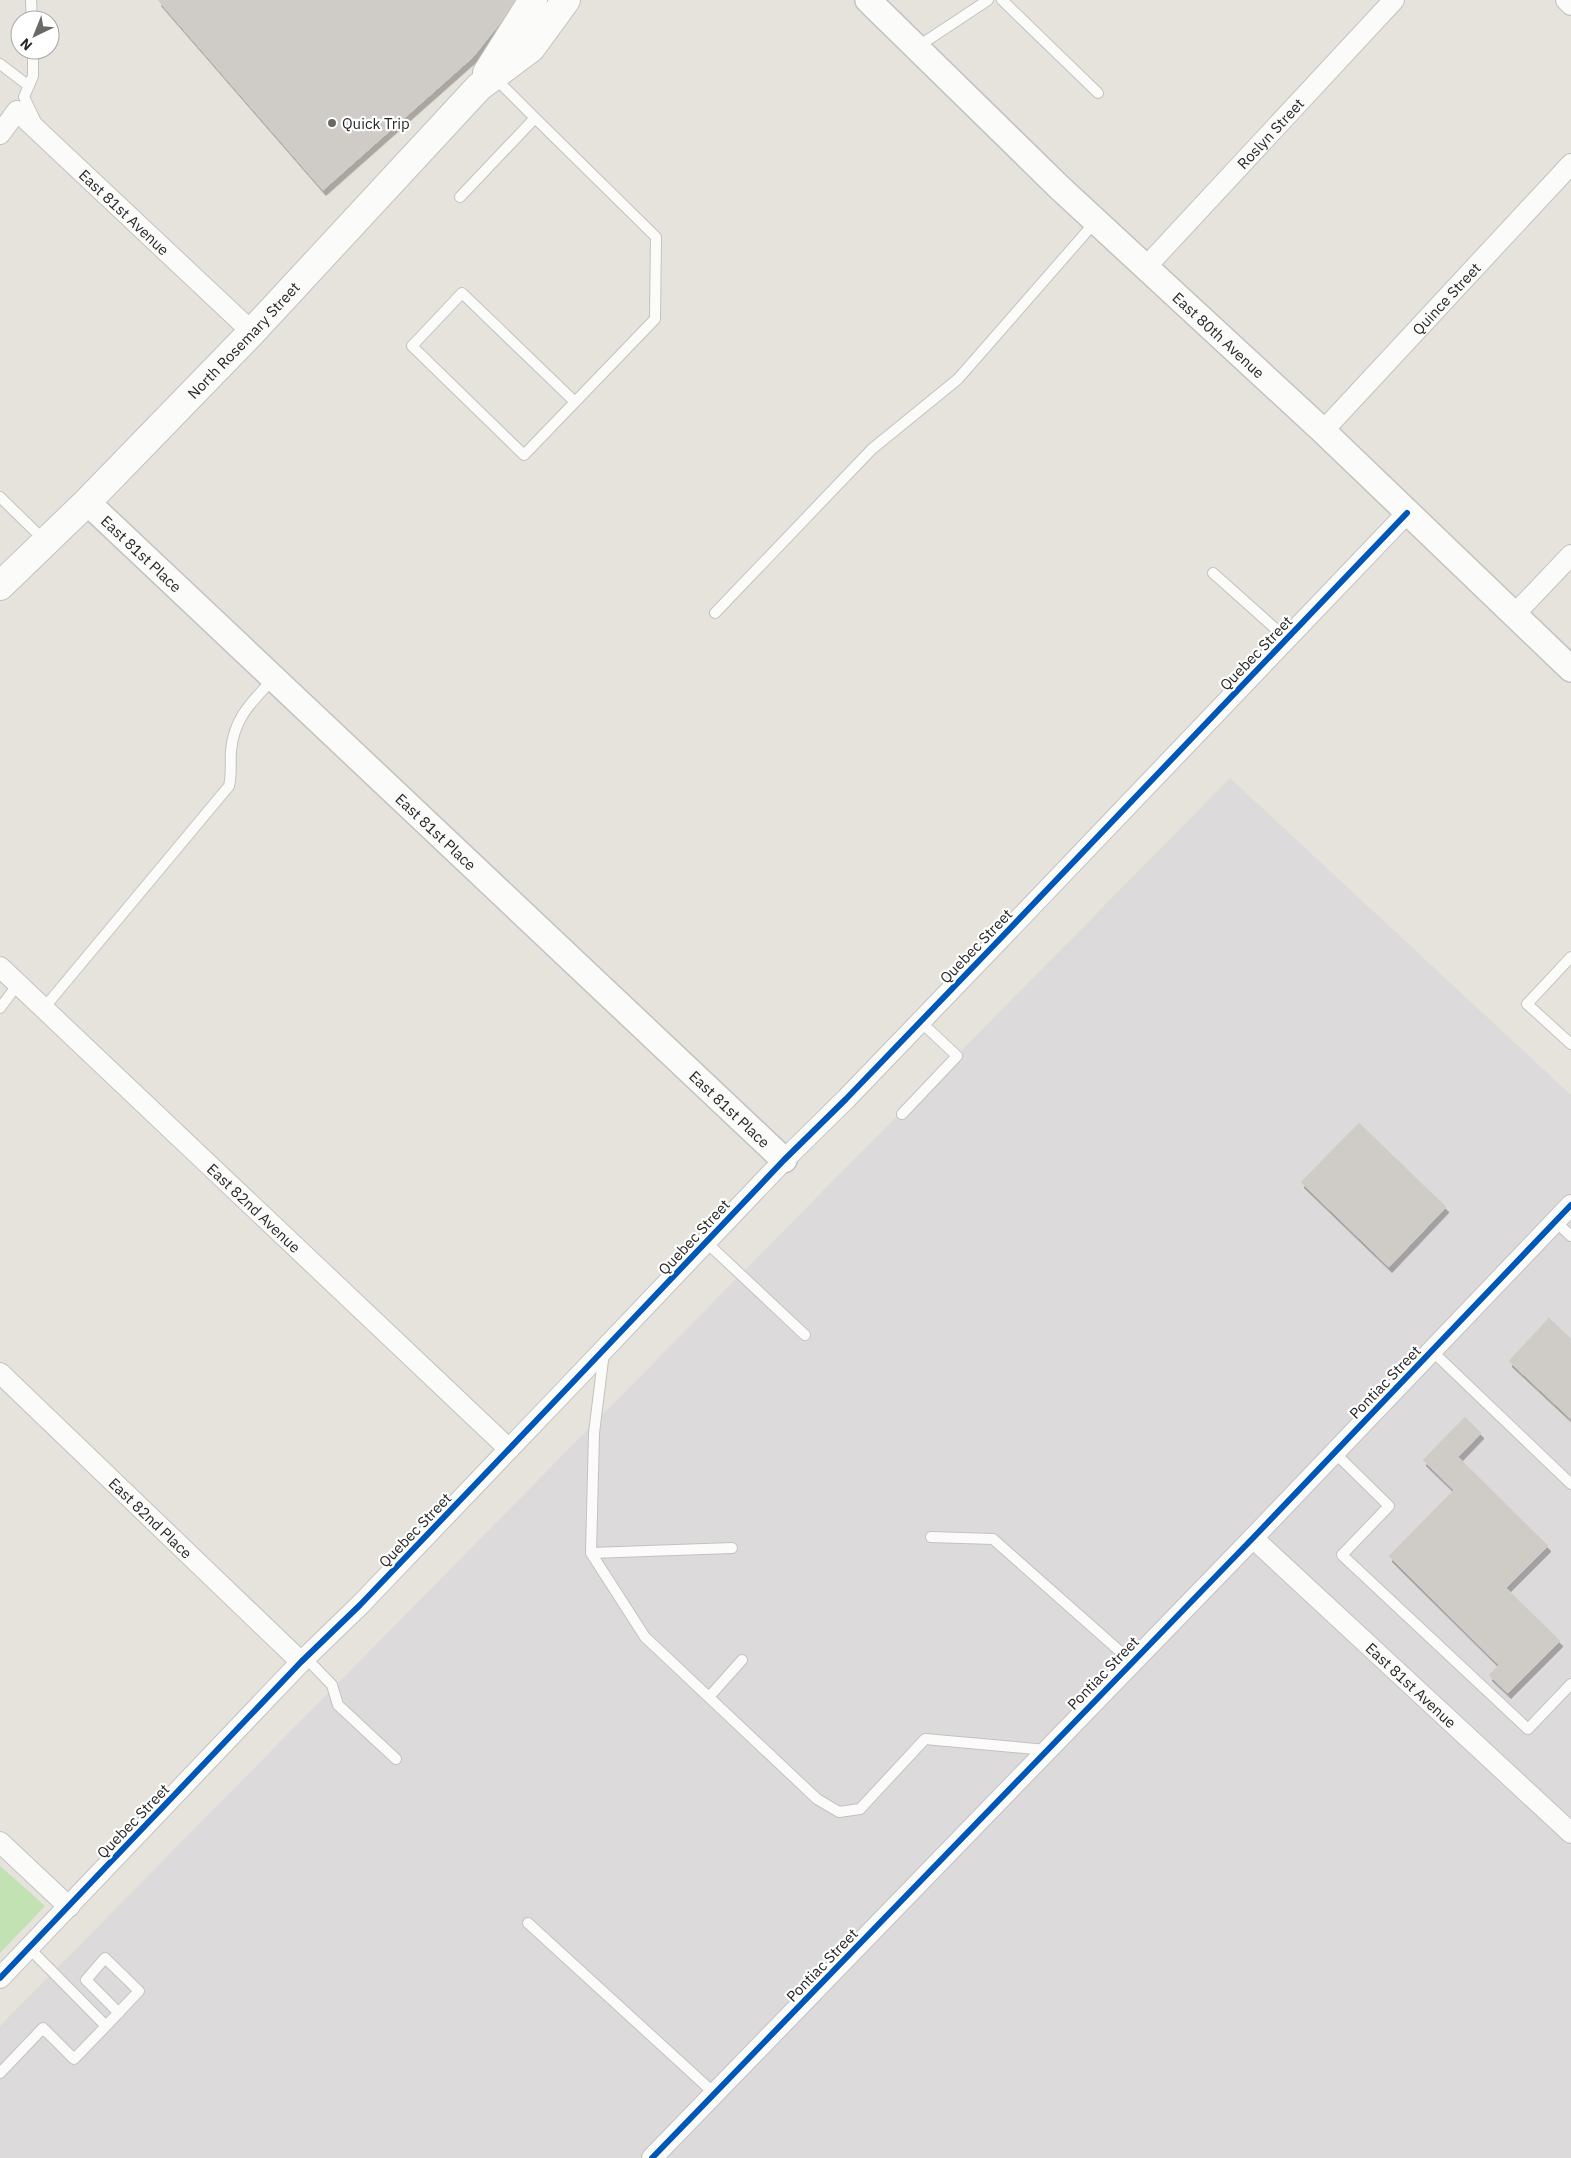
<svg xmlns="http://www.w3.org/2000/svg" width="1571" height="2158" viewBox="0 0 1571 2158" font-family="'IBM Plex Sans',sans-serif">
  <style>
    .industrial { fill: #dddadb }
    .green { fill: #c2e2b4 }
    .building { fill: #cfccc7; stroke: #d1cec8; filter: url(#shadow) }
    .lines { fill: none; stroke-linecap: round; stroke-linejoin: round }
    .service-casing { stroke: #c3c2c2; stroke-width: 12 }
    .minor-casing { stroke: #c3c2c2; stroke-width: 22 }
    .tertiary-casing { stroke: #c3c2c2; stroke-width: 28 }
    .secondary-casing { stroke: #c3c2c2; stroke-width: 30 }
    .service { stroke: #fbfbfa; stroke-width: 10 }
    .minor { stroke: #fbfbfa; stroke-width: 20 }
    .tertiary { stroke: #fbfbfa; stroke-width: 25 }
    .secondary { stroke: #fbfbfa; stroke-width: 28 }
    .cycleway-casing { stroke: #fff; stroke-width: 9 }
    .cycleway { stroke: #0057b8; stroke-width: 6 }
    .poi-dot { fill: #6a6966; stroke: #fff; stroke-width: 2 }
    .labels { text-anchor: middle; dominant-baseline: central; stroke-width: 4.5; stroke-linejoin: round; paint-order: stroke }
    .poi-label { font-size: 15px; fill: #272727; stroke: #fff; text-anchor: start }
    .street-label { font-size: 15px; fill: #272727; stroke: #fff }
  </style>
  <defs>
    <filter id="shadow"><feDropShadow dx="3" dy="5.5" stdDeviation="0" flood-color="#0004"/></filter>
  </defs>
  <rect width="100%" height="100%" fill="#e6e3dc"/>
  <!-- industrial -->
  <path class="industrial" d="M1230,778L1571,1095V2158H0V2026Z"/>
  <!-- green -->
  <path class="green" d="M0,1866L45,1906L0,1953Z"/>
  <!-- building -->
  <path class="building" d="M158,0H515L500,23L473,57L323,190Z
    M1359,1123L1446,1207L1389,1267L1301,1182Z
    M1549,1318L1571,1339V1419L1509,1361Z
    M1465,1417L1481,1433L1458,1457L1548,1546L1506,1588L1560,1641L1508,1693L1489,1675L1499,1665L1389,1556L1454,1490L1423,1460Z"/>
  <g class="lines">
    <defs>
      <path id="service" d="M31,0L32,20
        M1002,0L1098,93
        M917,47L988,0
        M33,50V76L24,97L36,122
        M0,64L29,86
        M535,118L656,237L655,319L524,455L412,346L462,293L575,402
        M460,197L535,118L494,77
        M0,497L44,540
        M1213,573L1287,639
        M715,613L872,449L958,379L1096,221
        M1571,957L1527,1004L1571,1044
        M0,1008L18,984
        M44,1008L229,786C232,774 230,763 231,751C234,717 252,702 274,678
        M902,1114L957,1056L921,1022
        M1555,1221L1571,1236
        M706,1242L805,1335
        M1432,1351L1571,1484
        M604,1352L594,1433L591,1553L645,1637L817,1799L839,1812L860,1809L925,1739L1047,1750
        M1335,1453L1389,1506L1342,1555L1528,1729L1571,1684
        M931,1537L993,1539L1132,1662
        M591,1553L732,1548
        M306,1658L332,1685L338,1705L396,1759
        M709,1697L742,1660
        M528,1923L714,2093
        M106,2026L139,1991L105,1958L86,1980L119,2013
        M0,2073L43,2028L74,2059L106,2026L29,1948"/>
      <g id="minor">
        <path d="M1566,0L1571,5"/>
        <path id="s1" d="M0,134L17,111L252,332"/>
        <path id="s2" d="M1145,268L1394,0"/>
        <path id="s3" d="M1323,431L1571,164"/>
        <path d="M1514,615L1571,555"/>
        <path id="s4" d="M0,967L509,1449"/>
        <path id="s5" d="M0,1373L301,1662"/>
        <path id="s6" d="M1253,1538L1571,1833"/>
        <path d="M0,1842L69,1907"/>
        <path d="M0,1978L301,1662L360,1605L574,1381L784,1160L846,1099L998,941L1407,513"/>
        <path d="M652,2158L1253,1538L1571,1205"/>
      </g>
      <g id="tertiary">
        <path id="s7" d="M868,0L1060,188L1323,431L1571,669"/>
        <path id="s8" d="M87,502L784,1160"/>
      </g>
      <g id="secondary">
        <path d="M487,73L533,0"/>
        <path id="s9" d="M0,586L87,502L252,332L479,87L531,48L566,0"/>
      </g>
    </defs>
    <!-- service casing -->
    <use href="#service" class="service-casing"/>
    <!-- minor casing -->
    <use href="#minor" class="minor-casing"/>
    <!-- tertiary casing -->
    <use href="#tertiary" class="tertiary-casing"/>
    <!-- secondary casing -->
    <use href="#secondary" class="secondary-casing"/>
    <!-- service -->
    <use href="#service" class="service"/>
    <!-- minor -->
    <use href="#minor" class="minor"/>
    <!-- tertiary -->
    <use href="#tertiary" class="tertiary"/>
    <!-- secondary -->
    <use href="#secondary" class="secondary"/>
    <defs>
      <path id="cycleway" d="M0,1978L301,1662L360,1605L574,1381L784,1160L846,1099L998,941L1407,513
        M652,2158L1253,1538L1571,1205"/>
    </defs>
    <!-- cycleway casing -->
    <use href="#cycleway" class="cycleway-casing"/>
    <!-- cycleway -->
    <use href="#cycleway" class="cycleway"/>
  </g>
  <!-- markers -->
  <circle class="poi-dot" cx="332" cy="123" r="5"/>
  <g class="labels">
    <!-- poi labels -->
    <g class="poi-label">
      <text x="342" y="123">Quick Trip</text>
    </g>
    <!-- street labels -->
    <g class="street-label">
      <text stroke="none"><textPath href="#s2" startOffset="184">Roslyn Street</textPath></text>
      <text stroke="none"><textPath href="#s1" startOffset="176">East 81st Avenue</textPath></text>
      <text stroke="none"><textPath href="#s3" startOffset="181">Quince Street</textPath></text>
      <text stroke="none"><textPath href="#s7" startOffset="485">East 80th Avenue</textPath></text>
      <text stroke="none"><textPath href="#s9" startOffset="346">North Rosemary Street</textPath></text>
      <text stroke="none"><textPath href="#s8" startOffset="75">East 81st Place</textPath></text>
      <text transform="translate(1256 653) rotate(-46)">Quebec Street</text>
      <text stroke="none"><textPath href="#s8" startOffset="480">East 81st Place</textPath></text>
      <text transform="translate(976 946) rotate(-46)">Quebec Street</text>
      <text stroke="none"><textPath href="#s8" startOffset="884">East 81st Place</textPath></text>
      <text stroke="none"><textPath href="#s4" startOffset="350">East 82nd Avenue</textPath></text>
      <text transform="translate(694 1237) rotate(-47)">Quebec Street</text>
      <text transform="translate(1385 1382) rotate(-46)">Pontiac Street</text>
      <text stroke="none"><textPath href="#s5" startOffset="209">East 82nd Place</textPath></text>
      <text transform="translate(415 1530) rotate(-46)">Quebec Street</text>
      <text transform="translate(1103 1673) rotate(-46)">Pontiac Street</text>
      <text stroke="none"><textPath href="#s6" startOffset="216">East 81st Avenue</textPath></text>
      <text transform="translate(133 1821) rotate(-46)">Quebec Street</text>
      <text transform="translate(822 1965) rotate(-46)">Pontiac Street</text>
    </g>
  </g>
  <!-- north arrow -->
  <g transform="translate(35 35) rotate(223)"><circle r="24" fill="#ffffff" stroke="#a9a9a9"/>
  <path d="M0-4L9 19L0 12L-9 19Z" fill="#6a6966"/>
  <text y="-8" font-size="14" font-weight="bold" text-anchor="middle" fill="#272727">N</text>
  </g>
</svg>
